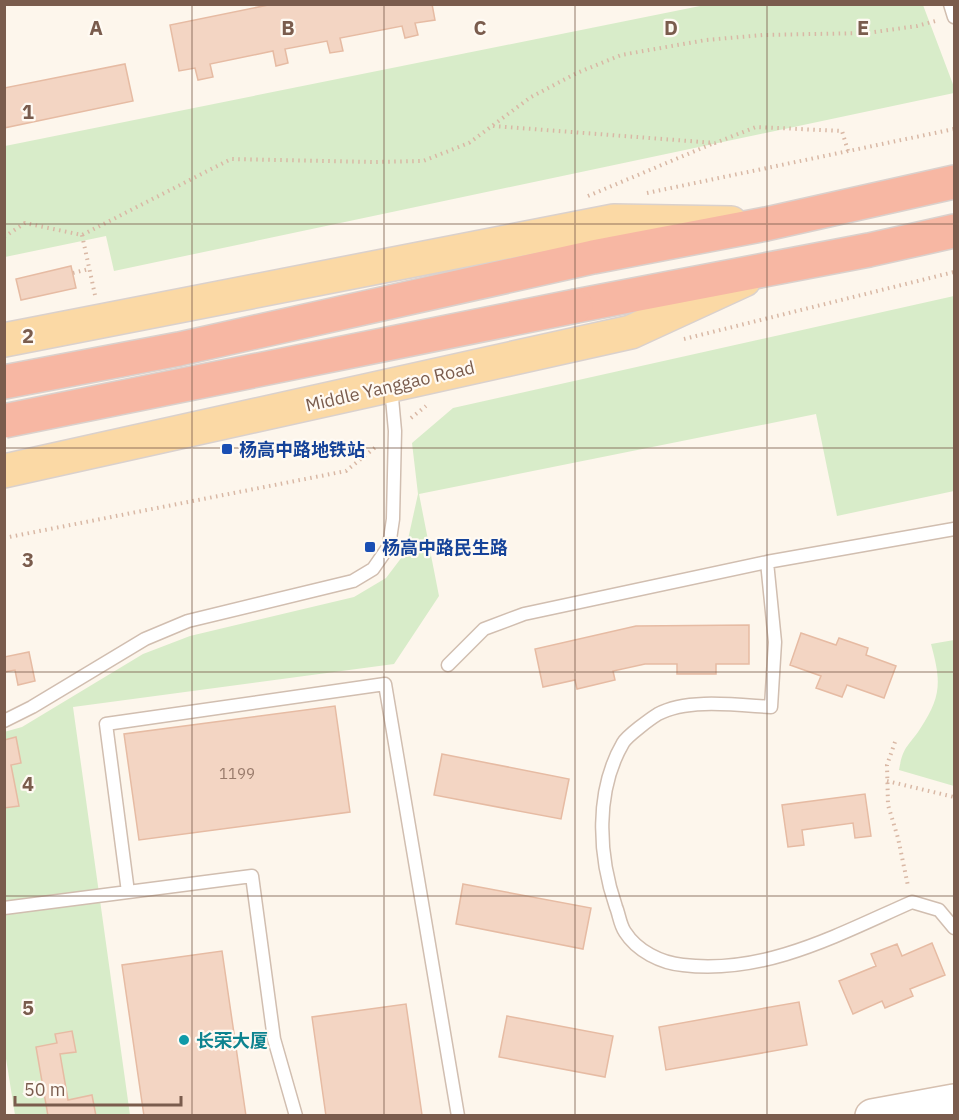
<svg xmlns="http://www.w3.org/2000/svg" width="959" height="1120" viewBox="0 0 959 1120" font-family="'IBM Plex Sans','Noto Sans SC',sans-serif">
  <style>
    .green { fill: #d8ecc9 }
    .building { fill: #f3d5c3; stroke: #e6bba3; stroke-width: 1.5 }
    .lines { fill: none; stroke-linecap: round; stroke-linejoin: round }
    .lane-casing { stroke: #d1beb0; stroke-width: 15 }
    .secondary-casing { stroke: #d6c0b0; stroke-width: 36 }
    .primary-casing { stroke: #dad1cd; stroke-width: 36 }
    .highway-casing { stroke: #dad1cd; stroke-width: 36 }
    .path { stroke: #d9b8a5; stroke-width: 4; stroke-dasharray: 1.5 4.5; stroke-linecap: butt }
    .lane { stroke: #fff; stroke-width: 12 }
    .secondary { stroke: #fff; stroke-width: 33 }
    .primary { stroke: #fbd9a5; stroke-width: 33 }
    .highway { stroke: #f7b7a3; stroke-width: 33 }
    .highway-bridge-casing { stroke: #dad1cd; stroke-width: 36; stroke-linecap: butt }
    .highway-bridge { stroke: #f7b7a3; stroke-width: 33 }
    .grid { fill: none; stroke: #7a5c4d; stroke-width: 1.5; stroke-opacity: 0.55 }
    .transit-dot { fill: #1a4fb4; stroke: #fffaf3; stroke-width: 2 }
    .culture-dot { fill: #0f9aa8; stroke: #fffaf3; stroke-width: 2 }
    .labels { text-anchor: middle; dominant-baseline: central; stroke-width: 4.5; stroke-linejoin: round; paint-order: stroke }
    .number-label { font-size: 15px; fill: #987a6a }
    .street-label { font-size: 18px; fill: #7a5c4d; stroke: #fffaf3 }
    .transit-label { font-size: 18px; font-weight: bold; fill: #164399; stroke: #fffaf3; text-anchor: start }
    .culture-label { font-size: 18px; font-weight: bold; fill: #0d838f; stroke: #fffaf3; text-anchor: start }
    .grid-label { font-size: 20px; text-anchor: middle; font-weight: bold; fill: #7a5c4d; stroke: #fffaf3; stroke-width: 4.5; stroke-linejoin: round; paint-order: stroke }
  </style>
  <rect width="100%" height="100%" fill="#fdf6ec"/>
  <!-- green -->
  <path class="green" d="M705,5H923L954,87V93L114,271L106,236L5,257V146Z
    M954,296V491L837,516L816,414L419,494L439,596L394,664L73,707L130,1115H15L4,1046V732L22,727L143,654L190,636L354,597L386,578L405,553L418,494L412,443L453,408Z
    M954,640V786L899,770C903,746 908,747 920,729C942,696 941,681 931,644Z"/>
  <!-- building -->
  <path class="building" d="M273,4H432L435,20L415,23L418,35L405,38L402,26L340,38L343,51L330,53L327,41L285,49L288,63L276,66L273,51L210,64L213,77L198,80L195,68L179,71L170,25Z
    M125,64L133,101L4,128V88Z
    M71,266L76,288L21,300L16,279Z
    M749,625V664H716V674H677V664H645L613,671L615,680L577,689L575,680L543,687L535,649L636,626Z
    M801,633L836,645L839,638L868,648L866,655L896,666L884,698L847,685L842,697L816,688L821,676L790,665Z
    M29,652L35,681L18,685L15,670L4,672V657Z
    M335,706L350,812L139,840L124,734Z
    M16,737L21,763L11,765L19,806L4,808V740Z
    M442,754L569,779L561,819L434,795Z
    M865,794L871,836L855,838L853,823L802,830L804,845L788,847L782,805Z
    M463,884L591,908L583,949L456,924Z
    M932,943L945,975L910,989L913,996L885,1008L882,1001L853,1014L839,981L876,966L871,954L897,944L902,956Z
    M222,951L246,1116H144L122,965Z
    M799,1002L807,1045L666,1070L659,1027Z
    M406,1004L422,1115L326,1116L312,1017Z
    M507,1016L613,1036L605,1077L499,1057Z
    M72,1031L76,1052L60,1054L68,1100L92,1095L96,1116H48L36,1047L57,1043L55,1034Z"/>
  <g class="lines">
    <defs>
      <path id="lane" d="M950,4L954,17
        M767,562L775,642L771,707C738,705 687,698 658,714C650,719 627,736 623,743C595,791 598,855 616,907C619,914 620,925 625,932C637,951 661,963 683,965C765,975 839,934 912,902L939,910L954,928
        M448,665L484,629L524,614L767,562L954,529
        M4,721L32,707L145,639L188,621L353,581L373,569L389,546L393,519L395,431L391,387
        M128,892L106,724L385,684L458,1116
        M4,908L252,876L274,1039L296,1116"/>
      <path id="secondary" d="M872,1116L954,1101"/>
      <path id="primary" d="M4,340L614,221L731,223
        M4,471L631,332L744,280"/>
      <path id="highway" d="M576,306L869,250L954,231
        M4,382L179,349L593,257L766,224L954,182"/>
    </defs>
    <!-- lane casing -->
    <use href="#lane" class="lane-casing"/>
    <!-- secondary casing -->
    <use href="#secondary" class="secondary-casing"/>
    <!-- primary casing -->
    <use href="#primary" class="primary-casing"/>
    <!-- highway casing -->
    <use href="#highway" class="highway-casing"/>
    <!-- path -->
    <path class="path" d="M493,126L715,143L756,127L842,131L848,151
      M647,193L954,129
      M588,196L714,143
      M82,235L95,295
      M4,237L25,223L82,235L231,159L374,162L423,161L469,143L531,97L577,73L621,55L706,40L763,35L867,33L917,26L939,20
      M73,273L89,269
      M684,339L954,272
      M411,418L426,406
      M4,538L346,471L377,446
      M895,742L887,765L888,805L898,838L908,886
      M887,781L954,797"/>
    <!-- lane -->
    <use href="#lane" class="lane"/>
    <!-- secondary -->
    <use href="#secondary" class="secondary"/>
    <!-- primary -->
    <use href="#primary" class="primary"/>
    <!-- highway -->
    <use href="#highway" class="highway"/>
    <defs>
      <path id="highway-bridge" d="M4,421L576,306"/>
    </defs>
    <!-- highway-bridge casing -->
    <use href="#highway-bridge" class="highway-bridge-casing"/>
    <!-- highway-bridge -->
    <use href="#highway-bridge" class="highway-bridge"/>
  </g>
  <!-- grid -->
  <path class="grid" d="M192,4V1116M384,4V1116M575,4V1116M767,4V1116M4,224H954M4,448H954M4,672H954M4,896H954"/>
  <!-- markers -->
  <g class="transit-dot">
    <rect x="221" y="443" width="12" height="12" rx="3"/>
    <rect x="364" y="541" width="12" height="12" rx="3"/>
  </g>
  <circle class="culture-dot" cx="184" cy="1040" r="6"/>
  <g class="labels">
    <!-- number labels -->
    <g class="number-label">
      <text x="237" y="773">1199</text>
    </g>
    <!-- street labels -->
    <g class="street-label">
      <text transform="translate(390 386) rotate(-13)">Middle Yanggao Road</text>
    </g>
    <!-- transit labels -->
    <g class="transit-label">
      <text x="239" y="449">杨高中路地铁站</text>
      <text x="382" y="547">杨高中路民生路</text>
    </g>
    <!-- culture labels -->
    <g class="culture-label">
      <text x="196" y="1040">长荣大厦</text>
    </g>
  </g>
  <g class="grid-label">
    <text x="96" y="35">A</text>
    <text x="288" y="35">B</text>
    <text x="480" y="35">C</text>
    <text x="671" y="35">D</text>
    <text x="863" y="35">E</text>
    <text x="28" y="119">1</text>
    <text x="28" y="343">2</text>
    <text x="28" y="567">3</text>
    <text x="28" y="791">4</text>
    <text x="28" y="1015">5</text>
  </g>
  <!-- border -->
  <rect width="959" height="1120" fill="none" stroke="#7a5c4d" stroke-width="12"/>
  <!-- scale -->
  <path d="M15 1096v9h166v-9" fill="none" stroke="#7a5c4d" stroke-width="3"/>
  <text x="24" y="1096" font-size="18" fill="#7a5c4d" stroke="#fffaf3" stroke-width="4.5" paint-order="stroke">50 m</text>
</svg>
